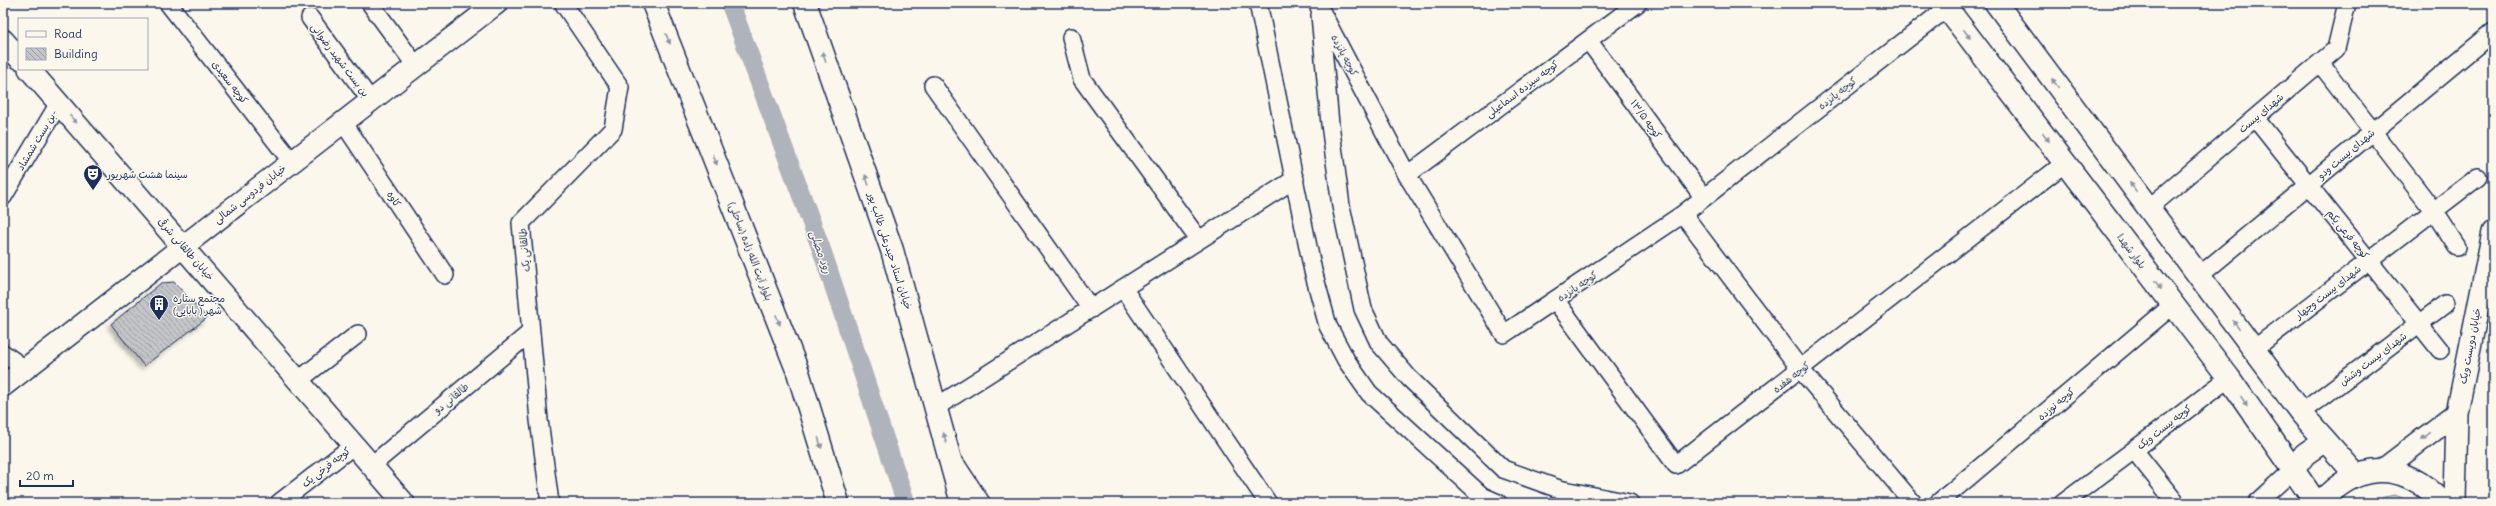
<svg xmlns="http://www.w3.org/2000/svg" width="2496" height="506" viewBox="0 0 2496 506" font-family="Delius,'Playpen Sans Arabic',sans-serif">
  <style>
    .grass { fill: url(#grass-tufts); stroke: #7a849a }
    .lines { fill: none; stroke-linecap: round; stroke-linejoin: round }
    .canal { stroke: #afb3bb; stroke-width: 19 }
    .building { fill: url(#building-back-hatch); stroke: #1b2f5e; filter: url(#shadow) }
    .minor-casing { stroke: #1b2f5e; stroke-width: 20 }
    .tertiary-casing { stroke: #1b2f5e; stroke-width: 24 }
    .secondary-casing { stroke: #1b2f5e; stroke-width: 25 }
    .minor { stroke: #fbf7ec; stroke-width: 17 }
    .tertiary { stroke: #fbf7ec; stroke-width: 21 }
    .secondary { stroke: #fbf7ec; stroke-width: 22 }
    .oneway { fill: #8b93a5 }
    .labels { text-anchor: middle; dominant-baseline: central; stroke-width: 3; stroke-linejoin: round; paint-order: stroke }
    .street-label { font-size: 10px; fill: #1b2f5e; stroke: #fbf7ec }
    .poi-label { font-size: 10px; fill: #1b2f5e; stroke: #fbf7ec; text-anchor: start }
    .water-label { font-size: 11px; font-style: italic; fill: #47577a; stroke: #fbf7ec }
  </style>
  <defs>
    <pattern id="grass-tufts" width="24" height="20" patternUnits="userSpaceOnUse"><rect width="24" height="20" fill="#dadad7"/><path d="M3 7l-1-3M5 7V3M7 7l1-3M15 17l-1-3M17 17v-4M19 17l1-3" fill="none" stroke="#babbbb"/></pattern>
    <pattern id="building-back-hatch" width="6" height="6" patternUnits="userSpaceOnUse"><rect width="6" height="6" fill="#c3c5c9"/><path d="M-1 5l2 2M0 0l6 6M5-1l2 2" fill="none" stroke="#9ea0a6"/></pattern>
    <filter id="shadow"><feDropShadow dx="-3.5" dy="3.5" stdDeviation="2" flood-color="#0004"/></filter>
  </defs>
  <rect width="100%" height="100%" fill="#fbf7ec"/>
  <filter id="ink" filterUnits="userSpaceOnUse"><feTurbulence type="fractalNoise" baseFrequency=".025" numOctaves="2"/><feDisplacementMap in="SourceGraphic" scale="8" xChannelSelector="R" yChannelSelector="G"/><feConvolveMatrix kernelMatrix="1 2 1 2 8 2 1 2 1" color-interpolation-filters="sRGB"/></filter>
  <g filter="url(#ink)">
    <!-- grass -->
    <path class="grass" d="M2395,495L2414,503H2373L2384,497Z"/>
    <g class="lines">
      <!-- canal -->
      <path class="canal" d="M730,3L822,251L906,503"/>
    </g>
    <!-- building -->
    <path class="building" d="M174,282L207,318L144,366L111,324L161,283Z"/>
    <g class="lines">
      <defs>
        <path id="minor" d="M168,3L292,162
          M370,3L416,66
          M1258,3L1313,271L1328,326L1346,360L1369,393L1482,496L1498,503
          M1319,7L1407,175L1504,334L1683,214L1947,8
          M1320,15L1330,124L1341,206L1363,309L1379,343L1409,378L1503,469L1559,489L1630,503
          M310,18L371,101
          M1071,37L1082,79L1199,240
          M1588,40L1704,198
          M2320,63L2433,210L2457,247
          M933,85L1091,309
          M2255,118L2440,350
          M343,122L445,275
          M1407,175L1638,3
          M3,197L59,103
          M2149,208L2336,49L2347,3
          M1683,214L1801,370L1913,503
          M2199,276L2493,32
          M1123,288L1268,503
          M1556,301L1676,465L2065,163
          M2254,349L2478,177
          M3,353L25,369
          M299,380L358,334
          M936,407L1295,179
          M2301,413L2445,304
          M372,465L531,332
          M279,503L354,445
          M550,503L539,420L521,223L613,129L620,87L563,3
          M1938,503L2173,305
          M2063,503L2134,450
          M2176,503L2134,450L2229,378
          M2257,503L2292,471"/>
        <path id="tertiary" d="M3,40L19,58
          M29,69L404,503
          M3,386L497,3
          M954,465L979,503
          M2381,471L2457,413
          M2455,503L2457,413L2493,232"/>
        <path id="secondary" d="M653,3L798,372L838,503
          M805,3L892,250L962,503
          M1943,3L2229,378L2316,503
          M1996,3L2301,413L2356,475
          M2292,471L2305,454L2324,441
          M2320,503C2359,460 2404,461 2443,503"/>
      </defs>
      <!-- minor casing -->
      <use href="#minor" class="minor-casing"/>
      <!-- tertiary casing -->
      <use href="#tertiary" class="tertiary-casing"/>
      <!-- secondary casing -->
      <use href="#secondary" class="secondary-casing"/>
      <!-- minor -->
      <use href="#minor" class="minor"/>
      <!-- tertiary -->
      <use href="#tertiary" class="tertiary"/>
      <!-- secondary -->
      <use href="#secondary" class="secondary"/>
    </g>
    <!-- one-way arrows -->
    <defs><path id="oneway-solid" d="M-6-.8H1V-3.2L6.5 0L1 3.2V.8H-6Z"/></defs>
    <g class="oneway">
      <use href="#oneway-solid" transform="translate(1967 34) rotate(53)"/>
      <use href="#oneway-solid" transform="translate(668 39) rotate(69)"/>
      <use href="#oneway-solid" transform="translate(824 57) rotate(-109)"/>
      <use href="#oneway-solid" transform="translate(2055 83) rotate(-127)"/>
      <use href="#oneway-solid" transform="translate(73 119) rotate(49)"/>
      <use href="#oneway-solid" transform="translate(2046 137) rotate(53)"/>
      <use href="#oneway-solid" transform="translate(715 160) rotate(69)"/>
      <use href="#oneway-solid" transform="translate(867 180) rotate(-109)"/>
      <use href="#oneway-solid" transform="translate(2133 187) rotate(-127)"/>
      <use href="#oneway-solid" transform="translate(2158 285) rotate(53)"/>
      <use href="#oneway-solid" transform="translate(778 320) rotate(69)"/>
      <use href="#oneway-solid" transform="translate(2236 325) rotate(-127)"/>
      <use href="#oneway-solid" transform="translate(2244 401) rotate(56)"/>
      <use href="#oneway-solid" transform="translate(2426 436) rotate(142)"/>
      <use href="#oneway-solid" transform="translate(945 438) rotate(-106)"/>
      <use href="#oneway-solid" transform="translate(820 443) rotate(73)"/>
    </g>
  </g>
  <!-- icons -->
  <defs>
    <symbol id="theatre-pin" viewBox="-11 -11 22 30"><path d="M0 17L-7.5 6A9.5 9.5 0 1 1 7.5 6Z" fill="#1b2f5e" stroke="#fbf7ec"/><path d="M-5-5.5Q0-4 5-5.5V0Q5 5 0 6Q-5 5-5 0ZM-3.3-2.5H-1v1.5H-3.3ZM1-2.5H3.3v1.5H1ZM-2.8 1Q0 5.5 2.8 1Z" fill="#fff"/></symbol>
    <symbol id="building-pin" viewBox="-11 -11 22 30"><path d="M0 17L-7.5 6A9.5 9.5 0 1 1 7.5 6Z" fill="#1b2f5e" stroke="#fbf7ec"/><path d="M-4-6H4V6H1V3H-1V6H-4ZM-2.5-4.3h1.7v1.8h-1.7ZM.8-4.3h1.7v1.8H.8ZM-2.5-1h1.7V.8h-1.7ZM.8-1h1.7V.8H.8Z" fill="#fff"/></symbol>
  </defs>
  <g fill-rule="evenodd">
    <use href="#theatre-pin" x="82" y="163" width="22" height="30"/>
    <use href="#building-pin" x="148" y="293" width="22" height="30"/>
  </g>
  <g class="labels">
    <!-- street labels -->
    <g class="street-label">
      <text transform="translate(1345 55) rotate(62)">کوچه پانزده</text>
      <text transform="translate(340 60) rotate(53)">بن بست شهید رضوانی</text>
      <text transform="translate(230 82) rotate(52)">کوچه سعیدی</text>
      <text transform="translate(1522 89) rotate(-37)">کوچه سیزده اسماعیلی</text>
      <text transform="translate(1837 93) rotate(-38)">کوچه پانزده</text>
      <text transform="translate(2261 113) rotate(-40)">شهدای بیست</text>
      <text transform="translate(1646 119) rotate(54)">کوچه ۱۳/۵</text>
      <text transform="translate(37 140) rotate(-59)">بن بست شمشاد-</text>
      <text transform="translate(2346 154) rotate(-40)">شهدای بیست ودو</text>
      <text transform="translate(250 194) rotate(-38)">خیابان فردوسی شمالی</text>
      <text transform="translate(394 199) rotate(56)">کاوه</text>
      <text transform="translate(2348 234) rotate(51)">کوچه فرعی یکم</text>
      <text transform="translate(186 249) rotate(49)">خیابان طالقانی شرقی</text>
      <text transform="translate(524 250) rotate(-95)">طالقانی یک</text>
      <text transform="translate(751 251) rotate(69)">بلوار آیت الله زاده (ساحلی)</text>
      <text transform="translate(890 251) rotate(72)">خیابان استاد حیدرعلی طالب پور</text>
      <text transform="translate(2132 251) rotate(53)">بلوار شهدا</text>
      <text transform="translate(1577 286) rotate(-34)">کوچه پانزده</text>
      <text transform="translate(2328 292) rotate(-38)">شهدای بیست وچهار</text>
      <text transform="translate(2470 346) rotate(-79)">خیابان دویست ویک</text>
      <text transform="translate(2373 359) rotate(-37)">شهدای بیست وشش</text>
      <text transform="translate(1791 377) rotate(-38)">کوچه هفده</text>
      <text transform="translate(451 398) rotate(-40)">طالقانی دو</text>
      <text transform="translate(2056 404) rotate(-40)">کوچه نوزده</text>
      <text transform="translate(2164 427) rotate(-38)">کوچه بیست ویک</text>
      <text transform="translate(326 467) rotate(-38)">کوچه فرخی یک</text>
    </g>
    <!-- poi labels -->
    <g class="poi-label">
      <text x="107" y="174">سینما هشت شهریور</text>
      <text x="173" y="298">مجتمع ستاره<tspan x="173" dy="12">شهر ( بابایی)</tspan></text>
    </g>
    <!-- water labels -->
    <g class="water-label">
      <text transform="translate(821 252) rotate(71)">رود مصلی</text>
    </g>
  </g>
  <!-- margin -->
  <rect width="2496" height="506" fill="none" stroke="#fbf7ec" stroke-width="16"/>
  <rect x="8" y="8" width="2480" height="490" fill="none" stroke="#1b2f5e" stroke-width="1.5" filter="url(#ink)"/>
  <!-- legend -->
  <rect x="18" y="18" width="130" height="52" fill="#fbf7ec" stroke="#a1a7b3"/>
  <rect x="26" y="31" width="20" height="6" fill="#fbf7ec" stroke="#a1a7b3"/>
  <text x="54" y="38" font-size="12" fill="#1b2f5e">Road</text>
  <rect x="26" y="48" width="20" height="12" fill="url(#building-back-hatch)" stroke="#a1a7b3"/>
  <text x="54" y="58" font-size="12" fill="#1b2f5e">Building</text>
  <!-- scale -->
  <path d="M20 480v6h53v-6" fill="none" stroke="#1b2f5e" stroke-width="2"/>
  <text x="26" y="480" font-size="12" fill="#1b2f5e" stroke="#fbf7ec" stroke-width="3" paint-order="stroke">20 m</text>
</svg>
